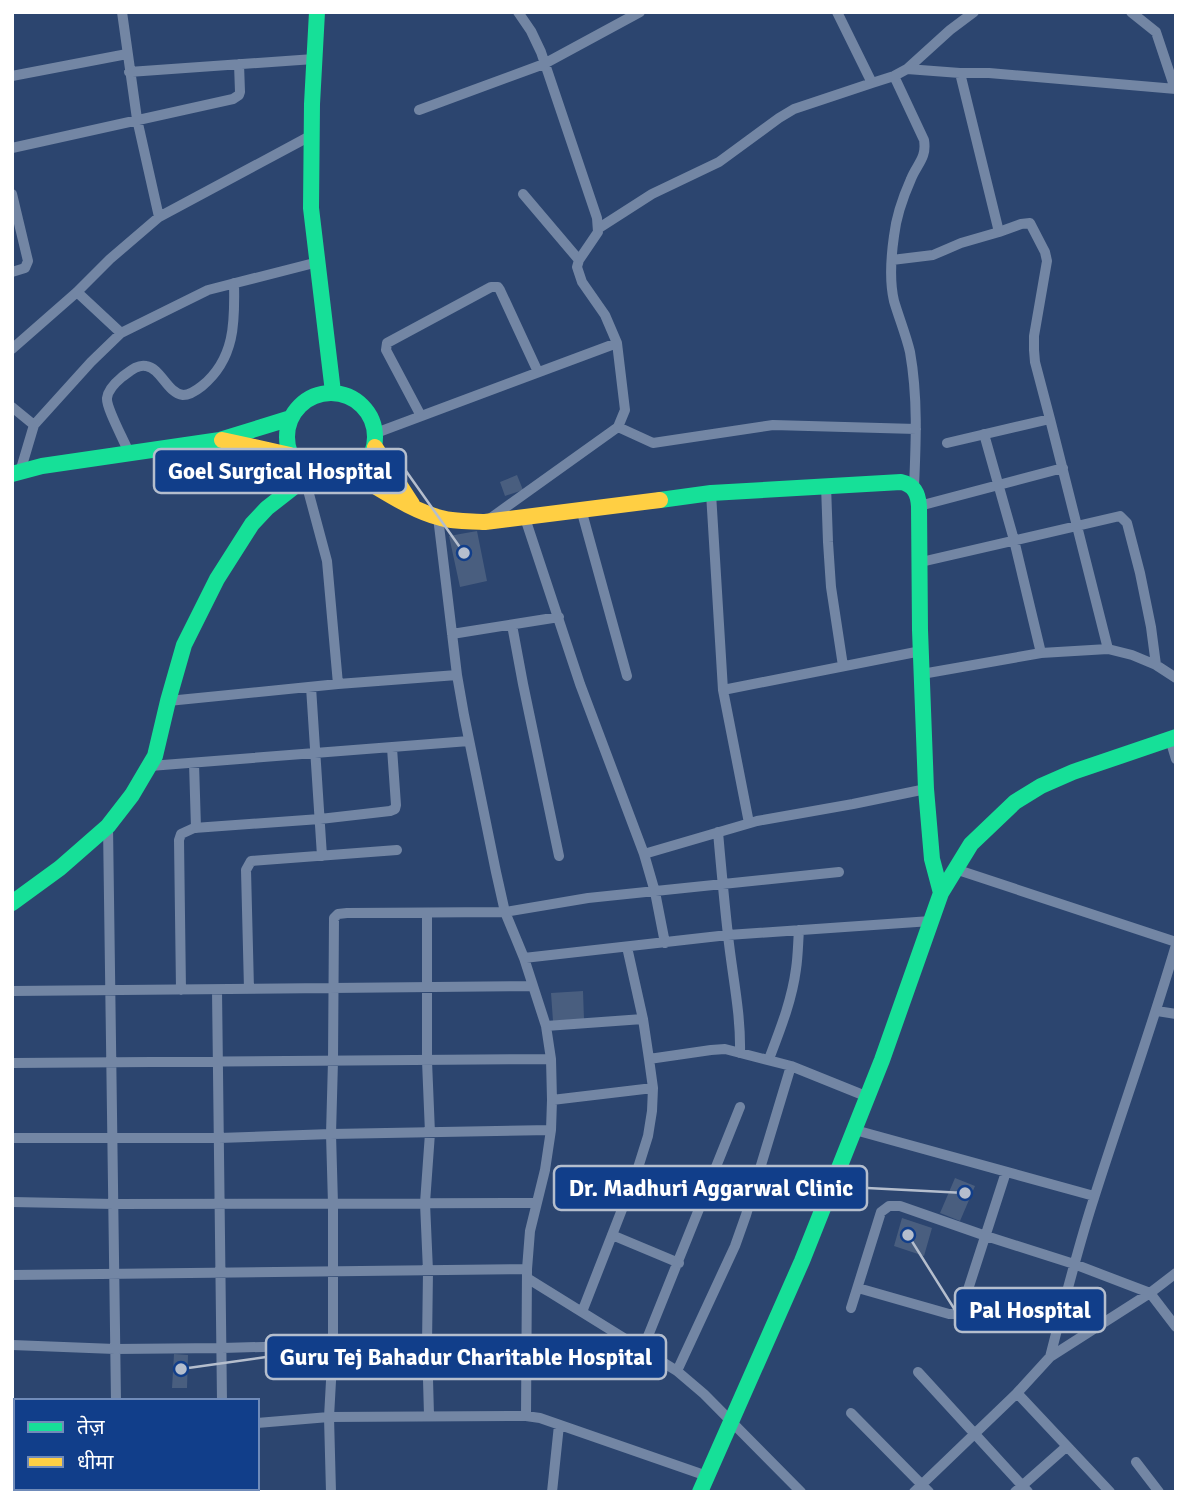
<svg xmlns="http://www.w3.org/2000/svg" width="1188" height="1504" viewBox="0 0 1188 1504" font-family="Signika,'Noto Sans Devanagari',sans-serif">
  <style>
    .building { fill: #495e7f }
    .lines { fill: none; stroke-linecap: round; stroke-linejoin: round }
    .street { stroke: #7386a4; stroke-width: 10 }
    .fast { stroke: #16e098; stroke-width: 16 }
    .slow { stroke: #ffcf43; stroke-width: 16 }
    .leader { fill: none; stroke: #b5becd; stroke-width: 2.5 }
    .callout-dot { fill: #b5becd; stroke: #113e8a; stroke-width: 2.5 }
    .callout { fill: #113e8a; stroke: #b5becd; stroke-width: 2.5 }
    .callout-label { font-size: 23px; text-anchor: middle; font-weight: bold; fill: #fff }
  </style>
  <rect width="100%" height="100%" fill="#2c456f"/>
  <!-- building -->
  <path class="building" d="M517,475L523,490L505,496L500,482Z
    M477,531L487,581L460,587L449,536Z
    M583,991L584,1019L553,1021L551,993Z
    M955,1178L975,1186L960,1221L940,1213Z
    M902,1218L932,1228L924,1256L894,1246Z
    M174,1354L188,1355L187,1388H172Z"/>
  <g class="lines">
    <!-- street -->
    <path class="street" d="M122,12L137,119L159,217
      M837,12L872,83L894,76L907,69L950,30L974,12
      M1131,12L1156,32L1175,89
      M907,69L960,73H989L1176,89
      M129,72L314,59
      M960,73L999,232L1021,224L1030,223L1045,252L1047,261L1034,336V350L1035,362L1050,419
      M12,76L127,54
      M894,76L924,140C927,158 917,164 911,179C903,197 896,218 894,236C891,257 889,280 894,301C899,318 906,335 910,352C918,397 916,442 914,487
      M419,110L544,64L640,12
      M12,148L233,99L239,95L240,92L239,64
      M12,194L28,261L25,268L12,272
      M523,194L579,260
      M599,228L652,194L719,162L779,118L794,109L872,83
      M892,260L933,255L961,243L999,232
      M121,333L208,290L318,262
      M12,349L77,292L110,259L159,217L312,135
      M12,407L34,425L20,472
      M421,416L386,350L387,343L491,287H498L500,290L538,372
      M34,425L91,362L121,333L77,292
      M618,427L653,443L773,425L916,429
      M376,433L617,343
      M984,434L1014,540L1041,653
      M947,443L1050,419L1108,649
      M129,453C125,442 106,408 107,398C108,390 116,382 122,377C129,372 137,364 146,366C161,368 167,393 183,395C190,395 197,390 202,386C235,359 235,322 234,283
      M305,479L327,561L338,684
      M826,485L828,542L831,587L843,666
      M711,493L723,690L749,823
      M919,506L1063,468
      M581,509L627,676
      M438,517L457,675L464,715L496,872L505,912L524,958L546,1026L551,1059L552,1100L551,1130L545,1170L530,1231L527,1269L526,1416
      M525,518L580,684L644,854L655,892L665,943
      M488,520L618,427L625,410L617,343L605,315L582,282L577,267L579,260L598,232L597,218L541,52L531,31L518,12
      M921,562L1120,516L1127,523L1140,573L1151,627L1156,665
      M512,625L523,684L559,856
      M452,634L559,617
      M922,674L1041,653L1108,649L1132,655L1156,665L1176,678
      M311,687L322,856
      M723,690L921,651
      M168,701L338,684L457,675
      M1170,739L1176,759
      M194,763L196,828
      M150,766L469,741
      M108,826L116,1401
      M718,832C721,866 724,900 728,935C732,974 741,1013 740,1053
      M644,854L757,821L853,804L926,789
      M955,869L1176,942
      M427,913V1061L430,1133L425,1203L428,1271L427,1344L429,1415
      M524,958L728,935L931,921
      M249,989L246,870L251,861L397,850
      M181,990L179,840L181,834L194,828L320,819L390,811L395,809L396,805L392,748
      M217,990L222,1401
      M12,991L533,986
      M1157,1011L1176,1014
      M546,1026L643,1019
      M649,1059L711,1050L725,1049L791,1066L868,1097
      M769,1059C780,1030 792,1000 796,969C798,956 798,943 799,930
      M12,1063L551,1059
      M552,1100L653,1088
      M855,1130L1094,1196
      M12,1138H219L331,1134L551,1130
      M12,1202L114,1204L536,1203
      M612,1235L679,1263
      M12,1275L527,1269
      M527,1278L677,1371L704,1394L801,1492
      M858,1288L949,1314H956L962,1308L1006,1172
      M851,1308L881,1212L889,1206H900L986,1236L1074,1264L1150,1293L1176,1327
      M582,1312L637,1171L648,1136L652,1111L653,1088L649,1059L643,1019L627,947
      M12,1345L115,1349L222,1348L333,1345L527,1344
      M642,1351L740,1107
      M1050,1357C1064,1303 1077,1250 1094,1198C1121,1113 1151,1030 1176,945
      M677,1371L735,1246L746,1215L791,1066
      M918,1372L1028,1492
      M1017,1393L1110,1492
      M851,1413L929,1492
      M257,1423L329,1417L526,1416L540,1418L707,1476
      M1136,1462L1159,1492
      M12,1486L16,1485
      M46,1488L47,1492
      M103,1488L105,1492
      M160,1488L161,1492
      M214,1488L215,1492
      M331,1492L329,1417L333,1345V1204L331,1134L333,1061L334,918L338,914L347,913L505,912L588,898L839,872
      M552,1492L559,1425
      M914,1492L1017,1393L1050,1357L1150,1293L1176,1273
      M1015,1492L1066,1447"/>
    <!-- fast -->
    <path class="fast" d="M317,12L312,104L311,208L333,392
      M287 437a44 44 0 1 1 88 0a44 44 0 1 1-88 0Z
      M12,474L42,466L220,440L291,418
      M660,500L711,493L901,482C914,485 918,493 919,506L920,630L926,789L932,859L941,893
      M12,903L60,868L108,826L132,795L155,756L168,701L184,645L217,579L252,524L267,508L308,476
      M700,1492L802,1261L882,1060L941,893L971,844L1015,802L1041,786L1073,772L1176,737"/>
    <!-- slow -->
    <path class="slow" d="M222,440L290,455
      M375,447L412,504
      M356,475C383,490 410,510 441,518C455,522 470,521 485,522L660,500"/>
  </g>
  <!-- callouts -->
  <path class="leader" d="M464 553L406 471M965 1193L867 1188M908 1235L955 1310M181 1369L266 1357"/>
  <g class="callout-dot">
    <circle cx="464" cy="553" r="7"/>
    <circle cx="965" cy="1193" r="7"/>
    <circle cx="908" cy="1235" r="7"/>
    <circle cx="181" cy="1369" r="7"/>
  </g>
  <g class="callout">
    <rect x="154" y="449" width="252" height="44" rx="7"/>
    <rect x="554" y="1166" width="313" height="44" rx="7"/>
    <rect x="955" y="1288" width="150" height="44" rx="7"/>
    <rect x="266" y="1335" width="400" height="44" rx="7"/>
  </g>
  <g class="callout-label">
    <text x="280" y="479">Goel Surgical Hospital</text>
    <text x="711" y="1196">Dr. Madhuri Aggarwal Clinic</text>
    <text x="1030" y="1318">Pal Hospital</text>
    <text x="466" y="1365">Guru Tej Bahadur Charitable Hospital</text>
  </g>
  <!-- border -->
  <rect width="1188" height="1504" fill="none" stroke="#ffffff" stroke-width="28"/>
  <!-- legend -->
  <rect x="14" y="1399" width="245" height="91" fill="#113e8a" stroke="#708bb9" stroke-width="2"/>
  <rect x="28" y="1422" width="35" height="10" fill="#16e098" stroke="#708bb9" stroke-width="2"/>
  <text x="77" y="1434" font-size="21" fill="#ffffff">तेज़</text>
  <rect x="28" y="1457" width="35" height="10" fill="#ffcf43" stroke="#708bb9" stroke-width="2"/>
  <text x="77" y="1469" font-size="21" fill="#ffffff">धीमा</text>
</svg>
